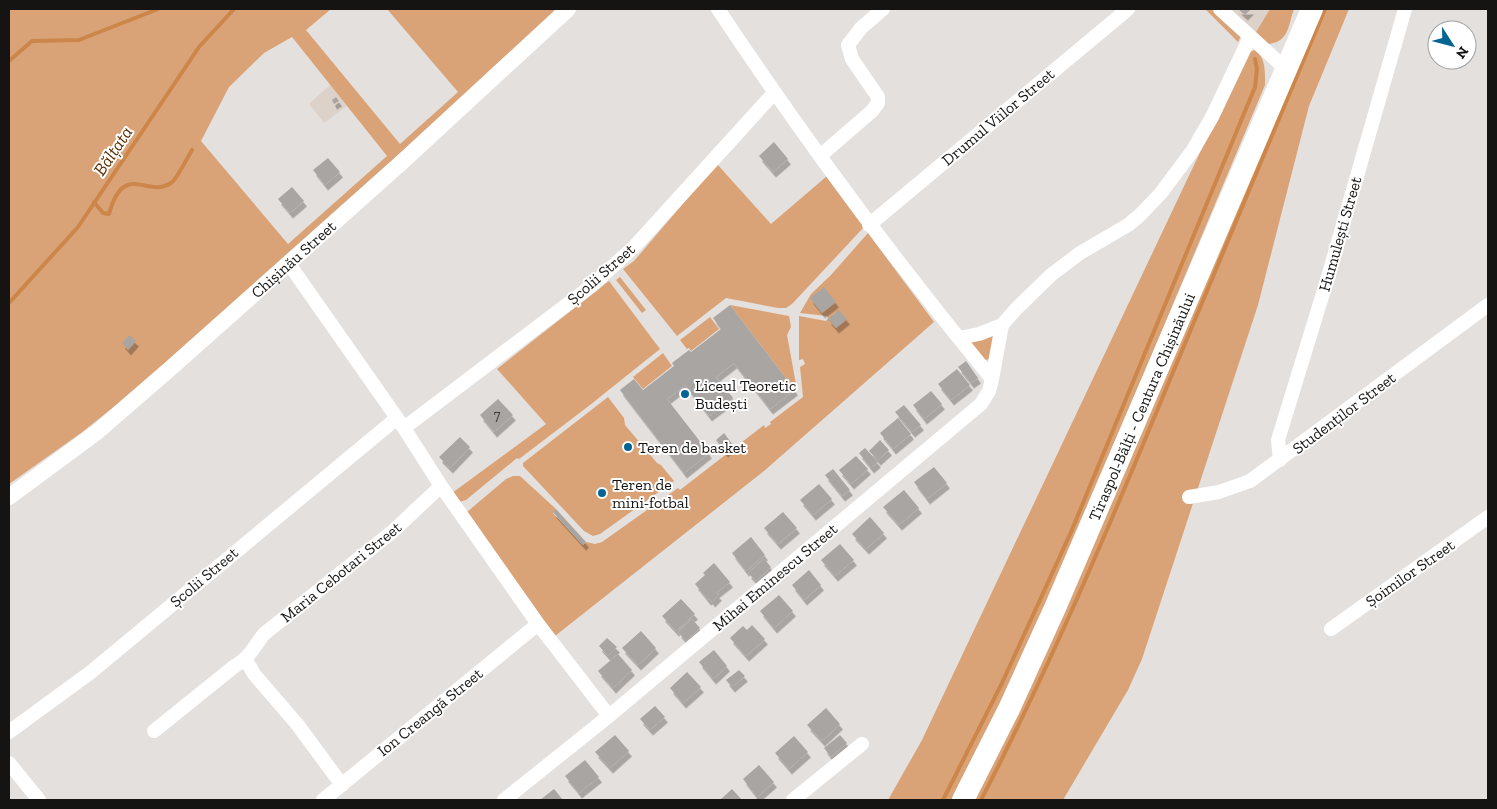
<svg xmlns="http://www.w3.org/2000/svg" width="1497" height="809" viewBox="0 0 1497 809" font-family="'Zilla Slab',serif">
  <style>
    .built { fill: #ddd2ca }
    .green { fill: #daa377; fill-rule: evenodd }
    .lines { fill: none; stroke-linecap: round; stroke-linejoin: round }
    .stream { stroke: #cc8649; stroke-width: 4 }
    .building { fill: #a9a5a2; filter: url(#shadow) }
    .minor { stroke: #fff; stroke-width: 14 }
    .tertiary { stroke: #fff; stroke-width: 16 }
    .trunk { stroke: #fff; stroke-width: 22 }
    .poi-dot { fill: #026493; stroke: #fff; stroke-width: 2 }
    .labels { text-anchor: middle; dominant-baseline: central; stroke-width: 4; stroke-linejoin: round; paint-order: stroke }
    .number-label { font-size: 14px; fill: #3a3837 }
    .street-label { font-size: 16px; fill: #151413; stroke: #fff }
    .poi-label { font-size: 16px; fill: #151413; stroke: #fff; text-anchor: start }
    .water-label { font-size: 18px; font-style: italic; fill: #5d2f00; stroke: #fff }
  </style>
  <defs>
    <filter id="shadow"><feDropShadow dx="3" dy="5.5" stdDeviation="0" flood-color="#0004"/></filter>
  </defs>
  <rect width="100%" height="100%" fill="#e4e0dd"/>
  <!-- built -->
  <path class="built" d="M1231,9H1270L1256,32Z
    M330,85L347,106L324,123L309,104Z"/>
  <!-- green -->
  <path class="green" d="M9,9H331L306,30L400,144L458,92L387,9H560L154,375L81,433L9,484ZM292,37L387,156L288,244L201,141L229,87L264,53Z
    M1205,9H1214L1241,36L1238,42Z
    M1270,9H1294C1288,26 1289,42 1268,44L1256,32Z
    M1317,9H1349L1309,106L1258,305L1142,659L1128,690L1063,800H969Z
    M1255,50C1266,58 1265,72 1265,85L1067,557L1005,696L952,800H888L922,740L1247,53Z
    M717,164L771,224L827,176L864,227L792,304L786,308H778L726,298L677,336L623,269L634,261Z
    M868,233L934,322L764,471L555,636L467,512L506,479L513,476H520L556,509L553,513L583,545L586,542L595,544L602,542L678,488L680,490L764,425L765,428L771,424L770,422L803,397L800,367L805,364L803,359L799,360V316L826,321L828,318L827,316L800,313L811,294L831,275Z
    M620,277L646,310L642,313L616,280Z
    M609,281L660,349L590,405L519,459L517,458L466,500L459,502L452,493L546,424L497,369Z
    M730,305L789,316L791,327L787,335L796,384L795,390Z
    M710,317L719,329L691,351L689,348L687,349L680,340Z
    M996,333L992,359L984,360L969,343L971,341Z
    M663,353L672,366L643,389L633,377Z
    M608,397L624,418L625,425L657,463L661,465L674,481L600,534L593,536L584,531L523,466V463Z"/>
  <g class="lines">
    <!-- stream -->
    <path class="stream" d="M9,61L32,41L79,40L158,9
      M94,202L103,213L109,214C124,160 147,199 171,183C177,179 187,158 192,150
      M9,303L78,227L199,47L234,9
      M943,800L1002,683L1071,532L1255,87L1257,69L1255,59
      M981,800C1052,663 1112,520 1171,377C1223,254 1274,131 1325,9"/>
  </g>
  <!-- building -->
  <path class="building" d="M1238,9H1251L1245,15Z
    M336,97L339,101L334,104L332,100Z
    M774,142L788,159L773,172L759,156Z
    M328,158L340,172L325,185L313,170Z
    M292,187L304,201L290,213L278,199Z
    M824,287L836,302L822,313L810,298Z
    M730,305L795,390L770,409L734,363L716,377L733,398L709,416L685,385L667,399L709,453L684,473L620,390L634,379L643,390L674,366L672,363L689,350L691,352L721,329L713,318Z
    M839,310L847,319L836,328L828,319Z
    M129,335L136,341L128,350L122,343Z
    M966,361L978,378L971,383L958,367Z
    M957,369L970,385L951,400L938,384Z
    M931,391L942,404L924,419L913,405Z
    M498,399L513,415L494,432L480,415Z
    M904,405L921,425L912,432L895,412Z
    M898,418L911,434L893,449L880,433Z
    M724,433L733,445L725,452L716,440Z
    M460,437L470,447L450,468L439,457Z
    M880,440L889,450L878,460L869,451Z
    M865,448L878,462L871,468L859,453Z
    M856,456L868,469L851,484L839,470Z
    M934,467L947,483L927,499L914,482Z
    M833,469L850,490L842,496L825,475Z
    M819,484L832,499L813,515L800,500Z
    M904,490L919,508L899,525L883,507Z
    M556,509L586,542L583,545L553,512Z
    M783,512L797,528L778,544L764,528Z
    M870,517L884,533L866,549L852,534Z
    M751,537L765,555L746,571L732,553Z
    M840,544L854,560L835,576L821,560Z
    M764,559L771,567L756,581L748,573Z
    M714,563L730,582L716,593L719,595L712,602L710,599L708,600L695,584L705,575L703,573Z
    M809,570L821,585L804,600L792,585Z
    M779,595L793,611L774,628L760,611Z
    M681,599L695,614L676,631L662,616Z
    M692,619L700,628L686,641L678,632Z
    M752,625L765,639L746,656L730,638L743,626L747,630Z
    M641,631L656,648L638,665L622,648Z
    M607,638L617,647L608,656L599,646Z
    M714,650L727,666L713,679L699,662Z
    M618,654L632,670L613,688L598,671Z
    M739,670L745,676L732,687L726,680Z
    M687,672L701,687L683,703L670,688Z
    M655,706L665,717L650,730L640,719Z
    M826,708L840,724L822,741L807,725Z
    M615,735L629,751L610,768L595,752Z
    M840,735L847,743L831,757L824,748Z
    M794,736L808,752L789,769L775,753Z
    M585,760L599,777L579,793L565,776Z
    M759,765L774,782L757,797L743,779Z
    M554,789L563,800H540Z
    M732,789L742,800H720Z"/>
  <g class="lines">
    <!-- minor -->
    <path class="minor" d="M718,9C803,137 894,260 992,379
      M1220,9L1286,69
      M820,156L872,111L878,103V97L852,59L848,45L861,28L883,9
      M869,225L1128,9
      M289,264L404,428L441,486L538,624L609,716
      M959,338L979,334L1002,325
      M404,428L590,287L634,247L774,93
      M1280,460L1278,440L1328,277L1405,9
      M1189,497L1219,492L1250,481L1488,305
      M1331,629L1488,517
      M246,660L254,674L297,724L342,785
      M154,731L236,665C249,659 255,645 264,634L392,532L441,486
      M9,732L91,672L397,418
      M9,763L39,800
      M323,800L538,624
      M504,800L609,716L981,404L989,391L992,379L1002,325L1016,309L1051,275L1080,253L1128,225L1140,215L1161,193L1193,150L1212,117L1250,37
      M793,800L862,744"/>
    <!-- tertiary -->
    <path class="tertiary" id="s1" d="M9,497L97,432L172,367L401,163L568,9"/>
    <!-- trunk -->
    <path class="trunk" id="s2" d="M963,800L1009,709L1055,608L1312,9"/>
  </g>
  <!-- markers -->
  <g class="poi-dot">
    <circle cx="685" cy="394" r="5"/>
    <circle cx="628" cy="447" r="5"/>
    <circle cx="602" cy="493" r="5"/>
  </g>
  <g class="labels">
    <!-- number labels -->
    <g class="number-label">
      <text x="497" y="415">7</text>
    </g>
    <!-- street labels -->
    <g class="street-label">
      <text transform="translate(998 117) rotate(-40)">Drumul Viilor Street</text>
      <text transform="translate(1340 234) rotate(-74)">Humulești Street</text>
      <text stroke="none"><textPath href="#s1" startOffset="371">Chișinău Street</textPath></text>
      <text transform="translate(601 274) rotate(-41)">Școlii Street</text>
      <text stroke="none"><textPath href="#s2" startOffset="432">Tiraspol-Bălţi - Centura Chișinăului</textPath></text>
      <text transform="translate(1344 413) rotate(-37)">Studenților Street</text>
      <text transform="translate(341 572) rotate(-39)">Maria Cebotari Street</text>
      <text transform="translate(1410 573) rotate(-35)">Șoimilor Street</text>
      <text transform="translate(204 577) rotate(-40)">Școlii Street</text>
      <text transform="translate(775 577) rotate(-40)">Mihai Eminescu Street</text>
      <text transform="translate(430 712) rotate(-39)">Ion Creangă Street</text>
    </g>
    <!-- poi labels -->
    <g class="poi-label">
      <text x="695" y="385">Liceul Teoretic<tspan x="695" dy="18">Budești</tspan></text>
      <text x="638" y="447">Teren de basket</text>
      <text x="612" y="484">Teren de<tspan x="612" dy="18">mini-fotbal</tspan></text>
    </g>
    <!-- water labels -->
    <g class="water-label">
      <text transform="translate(113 151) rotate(-56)">Bălţata</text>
    </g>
  </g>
  <!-- border -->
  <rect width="1497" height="809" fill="none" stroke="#151413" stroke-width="20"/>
  <!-- north arrow -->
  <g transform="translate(1452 45) rotate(126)"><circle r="24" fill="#ffffff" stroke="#a1a1a1"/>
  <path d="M0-4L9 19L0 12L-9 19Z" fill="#026493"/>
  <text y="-8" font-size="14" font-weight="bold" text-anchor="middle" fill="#151413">N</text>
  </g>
</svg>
